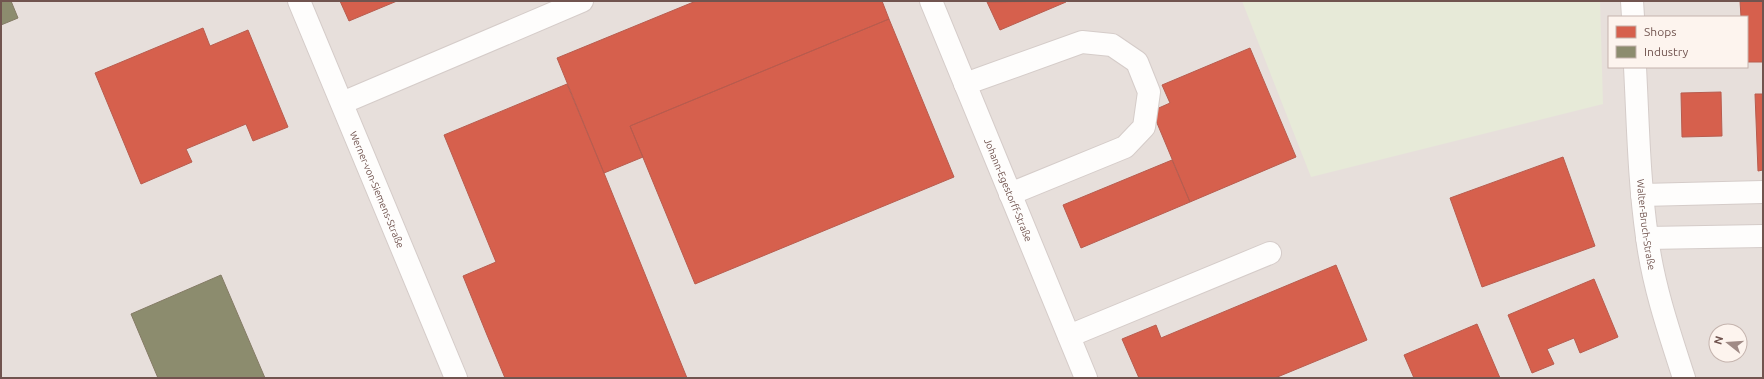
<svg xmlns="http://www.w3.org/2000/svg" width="1764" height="379" viewBox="0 0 1764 379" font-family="Ubuntu,sans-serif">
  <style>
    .industrial { fill: #e7dfdb; fill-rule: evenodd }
    .green { fill: #e7ead8 }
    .shops { fill: #d6604d; stroke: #b85c4e }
    .industry { fill: #8c8c6e; stroke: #847b65 }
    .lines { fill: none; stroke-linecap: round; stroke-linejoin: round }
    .minor-casing { stroke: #d5ccc9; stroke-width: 24 }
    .minor { stroke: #fefdfc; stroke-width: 22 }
    .labels { text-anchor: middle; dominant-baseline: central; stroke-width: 4; stroke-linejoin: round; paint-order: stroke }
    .street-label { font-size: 10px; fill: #71544f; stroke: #fdf4ee }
  </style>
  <rect width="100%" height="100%" fill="#f6f0ec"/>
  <!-- industrial -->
  <path class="industrial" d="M1,1H1763V378H1ZM1609,17H1747V67H1609ZM1716,331H1740V355H1716Z"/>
  <!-- green -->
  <path class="green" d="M1242,1H1600L1603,104L1311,177Z"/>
  <!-- shops -->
  <path class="shops" d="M340,1H397L349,21Z
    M696,1H882L889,19L630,126L643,157L604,173L557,58Z
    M1065,1L1066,2L1000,30L987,2Z
    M1740,1H1763V62H1747V17H1741Z
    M889,19L954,177L695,284L630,126Z
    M203,28L210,46L248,30L288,127L253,141L246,124L186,149L192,162L141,184L95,73Z
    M1250,48L1296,157L1190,202L1152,111L1170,103L1162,85Z
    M567,84L604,173L687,378H505L487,335L463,276L496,262L444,135Z
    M1721,92L1722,136L1682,137L1681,93Z
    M1755,94H1763V170L1758,171Z
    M1563,157L1595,246L1482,287L1450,198Z
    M1172,160L1190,202L1081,248L1063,205Z
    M1336,265L1367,340L1275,378H1139L1122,339L1156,325L1161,338Z
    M1594,279L1618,337L1580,353L1574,338L1547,349L1554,364L1532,373L1508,315Z
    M1477,324L1500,378H1414L1404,355Z"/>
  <!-- industry -->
  <path class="industry" d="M1,1H11L18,18L1,25Z
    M221,275L265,378H158L131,314Z"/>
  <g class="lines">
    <defs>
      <g id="minor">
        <path id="s1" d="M299,1L456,378"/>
        <path id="s2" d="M931,1L1086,378"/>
        <path d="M1632,1L1633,17"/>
        <path id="s3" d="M1635,67C1638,124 1639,181 1647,237C1653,285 1669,332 1684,378"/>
        <path d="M965,84L1082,42L1112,45L1137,62L1149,92L1144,127L1125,147L1010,194"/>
        <path d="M342,103L582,1"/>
        <path d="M1642,195L1763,192"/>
        <path d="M1647,238L1763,236"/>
        <path d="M1069,336L1270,253"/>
      </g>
    </defs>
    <!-- minor casing -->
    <use href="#minor" class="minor-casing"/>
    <!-- minor -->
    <use href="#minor" class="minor"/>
  </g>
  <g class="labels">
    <!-- street labels -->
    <g class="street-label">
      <text stroke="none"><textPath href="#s1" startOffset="204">Werner-von-Siemens-Straße</textPath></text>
      <text stroke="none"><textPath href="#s2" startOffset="204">Johann-Egestorff-Straße</textPath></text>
      <text stroke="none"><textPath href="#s3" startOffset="158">Walter-Bruch-Straße</textPath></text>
    </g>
  </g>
  <!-- border -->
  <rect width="1764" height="379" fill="none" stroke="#71544f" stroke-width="4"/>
  <!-- legend -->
  <rect x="1608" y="16" width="140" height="52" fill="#fdf4ee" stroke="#c5b4ae"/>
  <rect x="1616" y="26" width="20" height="12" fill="#d6604d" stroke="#c5b4ae"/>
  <text x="1644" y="36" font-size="12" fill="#71544f">Shops</text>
  <rect x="1616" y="46" width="20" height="12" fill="#8c8c6e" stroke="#c5b4ae"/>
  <text x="1644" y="56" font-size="12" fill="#71544f">Industry</text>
  <!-- north arrow -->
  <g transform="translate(1728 343) rotate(287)"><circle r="19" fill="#fdf4ee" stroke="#c5b4ae"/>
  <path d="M0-3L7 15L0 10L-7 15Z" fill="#a08b86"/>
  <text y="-6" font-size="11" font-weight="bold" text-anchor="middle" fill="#71544f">N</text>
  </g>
</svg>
